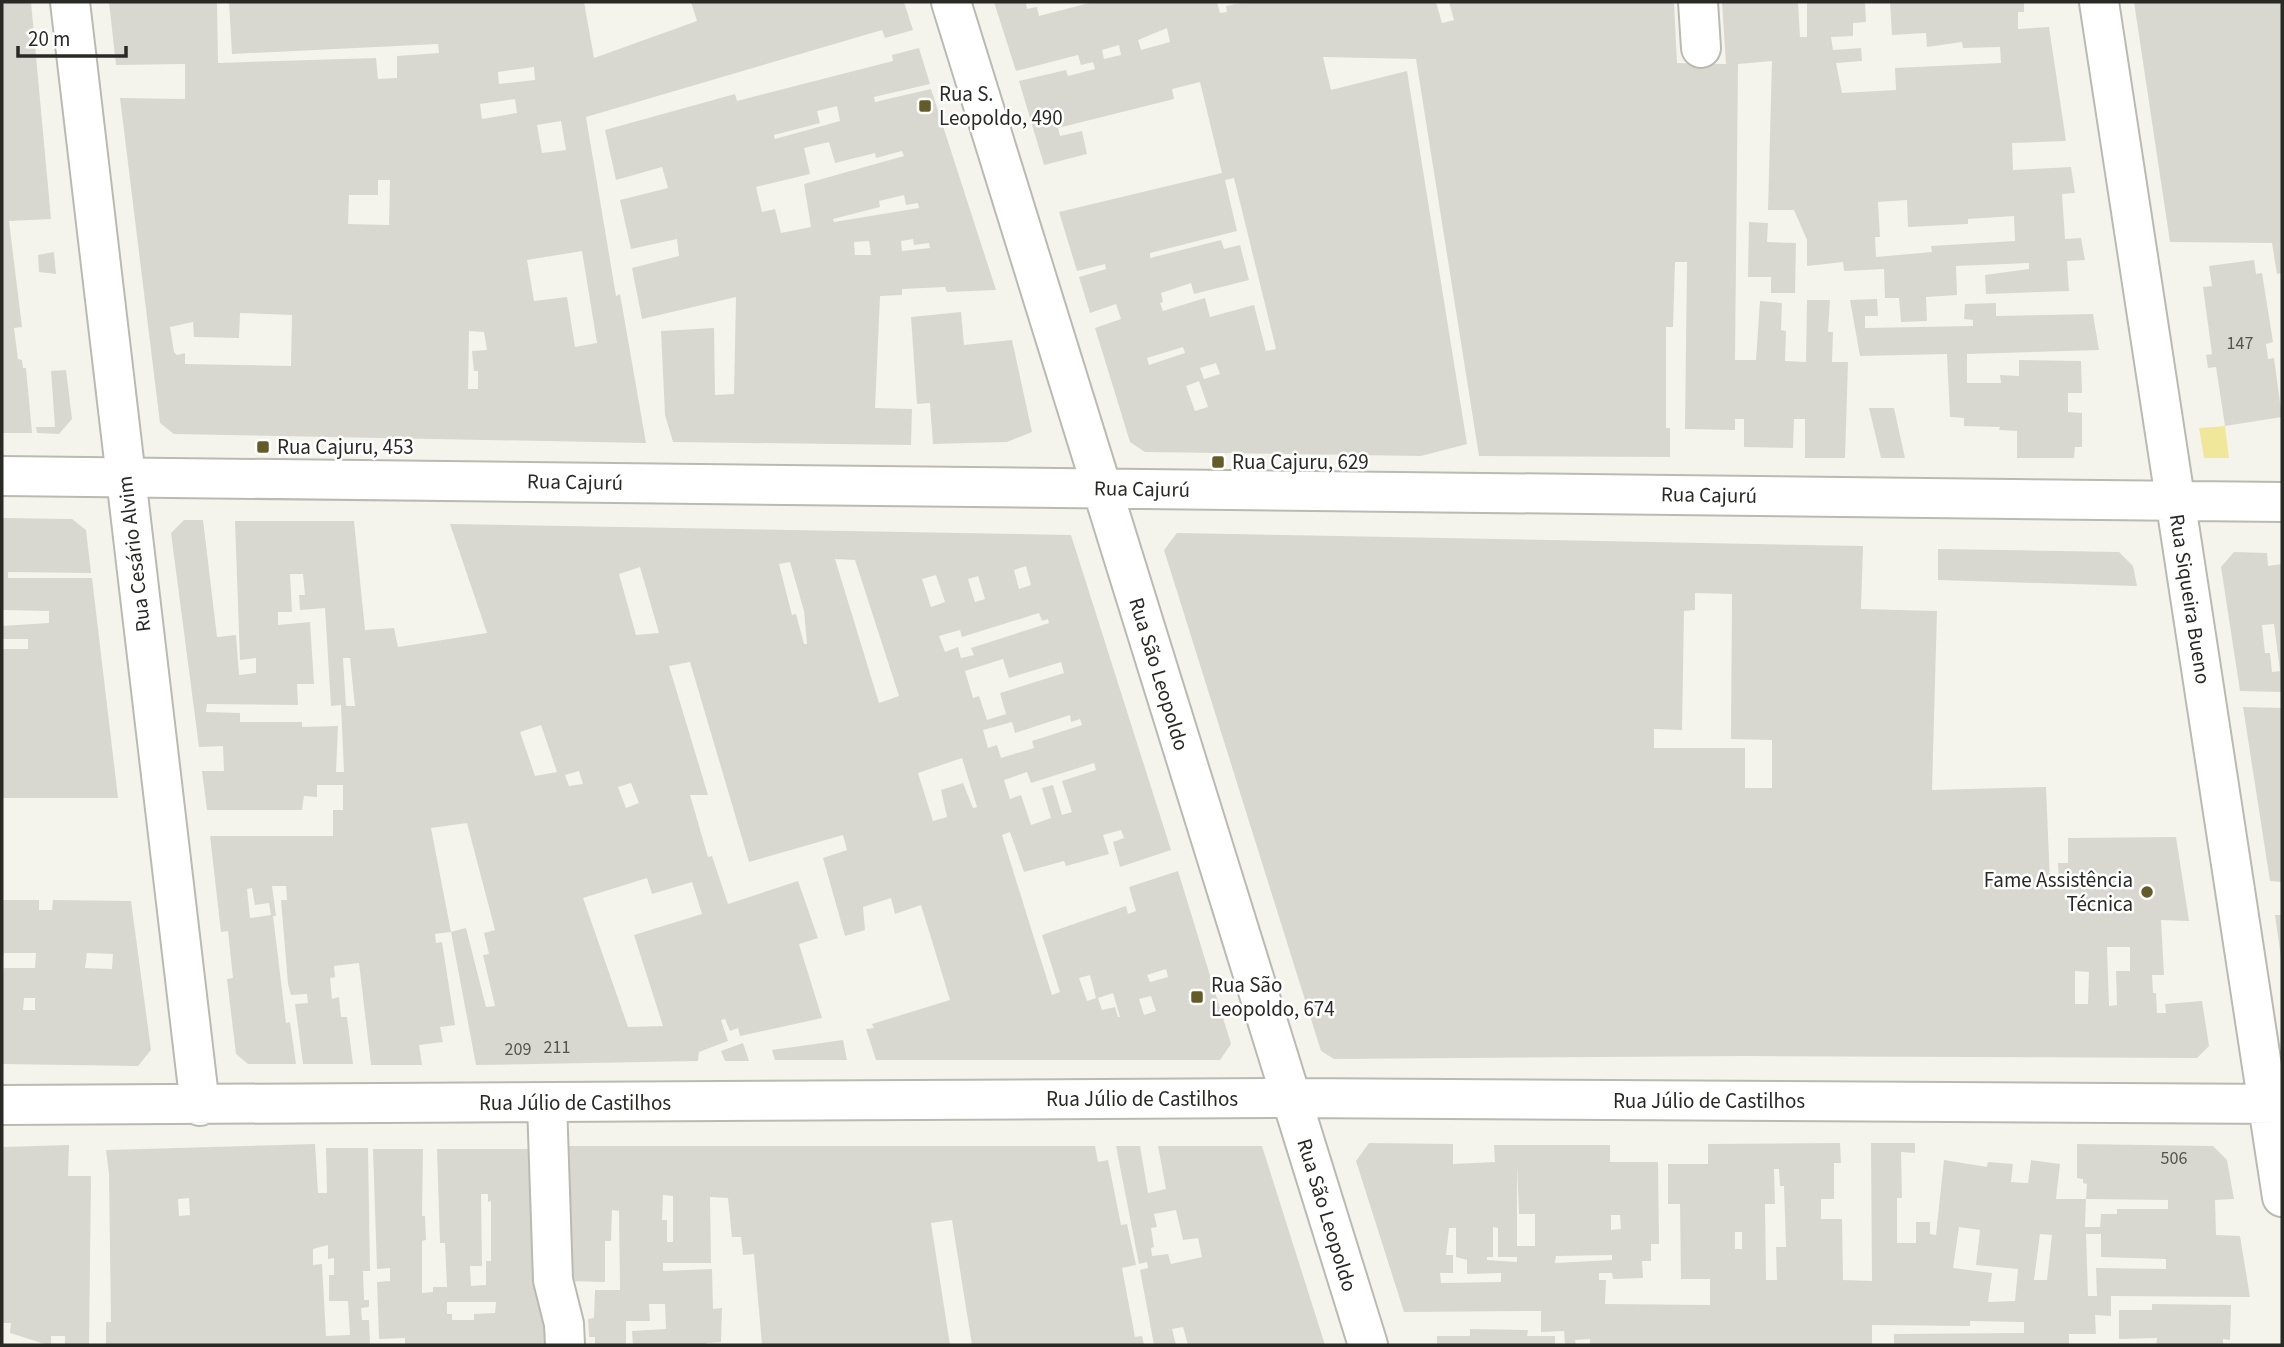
<svg xmlns="http://www.w3.org/2000/svg" width="2284" height="1347" viewBox="0 0 2284 1347" font-family="'Source Sans 3',sans-serif">
  <style>
    .green { fill: #f0e79a }
    .building { fill: #d8d8d0; fill-rule: evenodd }
    .lines { fill: none; stroke-linecap: round; stroke-linejoin: round }
    .street-casing { stroke: #babab2; stroke-width: 42 }
    .secondary-casing { stroke: #babab2; stroke-width: 42 }
    .street { stroke: #fff; stroke-width: 38 }
    .secondary { stroke: #fff; stroke-width: 38 }
    .poi-dot { fill: #635c29; stroke: #fff; stroke-width: 2.5 }
    .labels { text-anchor: middle; dominant-baseline: central; stroke-width: 5; stroke-linejoin: round; paint-order: stroke }
    .number-label { font-size: 18px; fill: #555550 }
    .poi-label { font-size: 21px; fill: #292926; stroke: #fff; text-anchor: start }
    .street-label { font-size: 21px; fill: #292926; stroke: #fff }
  </style>
  <rect width="100%" height="100%" fill="#f5f4ec"/>
  <!-- green -->
  <path class="green" d="M2225,426L2229,458H2204L2199,428Z"/>
  <!-- building -->
  <path class="building" d="M2,2H31L51,219L9,221L22,327L14,328L18,359L22,360L23,368H26L32,433H2Z
    M109,2H217L218,63L376,58L378,79L397,78V56L439,53L438,44L232,54L229,2H584L594,58L697,21L691,2H904L913,30L885,38L882,30L586,117L616,296L620,294L646,443L174,434L160,423L120,98L185,99V64L116,65ZM534,67L535,80L499,84L498,72ZM515,99L517,113L482,119L480,104ZM561,121L566,150L542,153L537,125ZM378,180H390L389,225L348,224L349,195H378ZM582,251L597,343L575,347L567,297L534,301L527,260ZM240,313L292,315L291,366L185,364V353L177,355L174,352L170,327L193,322L194,337L239,338ZM469,331L484,332L487,350L472,351L474,371H478V389H468Z
    M994,2H1032L1026,4L1027,9L1037,7L1039,16L1093,2H1217L1220,13L1227,12L1226,6L1246,2H1436L1442,23L1454,20L1449,2H1674L1677,63L1726,64L1722,2H1798L1800,37H1807V2H1865L1866,22L1853,23V36L1831,37L1833,50L1861,48L1862,61L1836,63L1842,93L1896,90L1895,68L2001,63L2000,47L1963,48L1962,42L1927,47L1926,33L1892,35L1890,2H2024V12H2018V29L2049,27L2066,141L2012,143L2013,170L2071,167L2075,193L2062,194L2065,239L2081,238L2085,260L2067,261L2069,291L1986,294L1985,275L2029,269V263L1956,266L1957,295L1926,297L1927,321L1901,322L1899,298H1885L1884,269L1844,271L1843,262L1807,266V240L1794,210H1768L1772,61L1738,64L1735,360H1756L1760,301L1782,303L1781,330L1786,331L1785,361L1806,362L1807,300H1830L1828,332H1833L1832,362H1848L1845,458H1805V419H1794L1793,448L1744,447V419H1735V430L1685,429L1687,262H1675L1673,327H1666V428H1670V457L1479,456L1416,59L1323,57L1331,90L1407,71L1467,444L1421,456L1145,452L1130,442L1095,328L1121,319L1116,304L1090,313L1079,277L1106,269L1105,264L1077,271L1059,212L1222,173L1200,82L1172,89L1174,99L1058,128L1060,136L1082,131L1087,154L1044,165L1019,81L1066,70L1068,76L1095,69L1093,62L1081,65L1078,55L1016,71ZM1167,28L1170,42L1141,50L1138,40ZM1119,45L1121,55L1104,59L1102,50ZM1234,178L1276,349L1266,351L1254,305L1210,317L1205,298L1163,311L1160,303L1163,302L1161,293L1191,283L1194,294L1249,280L1240,245L1224,249L1221,240L1150,258V253L1237,231L1225,180ZM1907,200L1908,227L1968,224V219L2014,216L2015,241L1931,246L1932,252L1876,257L1875,237H1880L1878,202ZM1183,347L1185,353L1149,365L1147,358ZM1216,363L1220,374L1204,379L1200,368ZM1199,381L1208,407L1195,411L1186,386Z
    M2134,2H2282V273L2277,274L2272,243L2170,242Z
    M919,48L930,84L874,97L875,102L931,89L996,290L947,292L945,287L902,289V295L880,296L875,408L912,409L911,445L673,442L665,415L661,331L714,328L715,395L734,394L736,297L642,319L632,268L679,256L677,239L631,249L620,200L668,188L662,167L616,180L605,130L735,94L737,101L893,61L892,55ZM837,106L840,121L775,139L774,135L820,123L817,111ZM829,142L835,163L875,153L876,158L902,151L904,156L804,184L811,227L781,233L775,209L762,212L756,187L810,174L804,148ZM904,195L906,205L918,203L919,208L834,222L833,219L880,207L879,201ZM913,239L914,245L929,243L930,248L902,251L901,241ZM869,241L871,255H855L854,242Z
    M1749,222L1768,223L1767,242L1796,243L1795,293H1771V277H1748Z
    M54,252L56,274L39,272L38,255Z
    M2254,260L2256,274L2262,273L2273,342L2266,344L2268,359L2274,358L2282,417L2225,426L2216,367L2208,368L2206,355L2212,354L2203,287L2212,286L2209,266Z
    M1877,299L1878,316H1865V328L1973,326V320L1964,319L1965,304L1996,303V316L2093,314L2099,350L1967,354V383H2001L2000,375L2019,376V360L2081,361L2082,393H2068V412L2082,413V447H2075L2074,458H2017V431L1999,430L2000,427L1964,426V418L1950,417L1947,354L1860,356L1850,300Z
    M961,312L964,345L1012,340L1032,432L1007,442L933,444L930,403L917,404L911,317Z
    M66,370L72,419L59,434L37,433L36,427H55L51,371Z
    M1869,408H1894L1905,458H1881Z
    M2,518L72,519L86,530L91,573L8,572V578H92L118,798H2V649H28V639H2V626L49,623V611L2,610Z
    M184,520H203L217,637L236,635L239,675L256,673V658L240,660L235,521H354L365,630L394,628L398,647L487,633L450,524L1071,535L1171,850L1120,867L1113,842L1124,838L1121,830L1103,835L1109,854L1066,866L1064,861L1024,872L1010,832L1002,835L1034,938L1052,995L1060,992L1042,935L1126,906L1128,914L1136,911L1129,887L1178,871L1231,1044L1220,1060H876L866,1029L874,1028L872,1024L950,1000L921,905L895,914L891,898L863,907L865,930L845,936L823,858L847,850L843,835L749,862L690,662L669,666L708,795H690L708,857L712,856L728,904L798,881L818,938L799,944L822,1018L740,1036L738,1028L730,1031L725,1019L721,1020L728,1041L699,1052L698,1061L476,1065L451,932L466,928L486,1007L495,1006L483,955L489,954L484,933L495,930L467,823L431,828L451,932L435,934L436,943L442,942L455,1025L440,1027L443,1042L419,1045L422,1065H371L359,963L334,966L335,977L330,978L332,999L339,997L341,1017H347L353,1064H303L295,1004L308,1003L307,994L291,995L288,984L281,900H287L286,886H272L276,916H273L286,1023L290,1022L296,1064H248L236,1054L227,979L233,978L228,931L221,932L210,836H333V810H343V785H317V797L304,796L302,810H207L202,771H224L223,746L199,747L171,533ZM835,559L855,560L899,696L879,703ZM790,562L804,611L807,644H804L796,614L792,615L779,564ZM1026,566L1031,585L1019,589L1014,570ZM640,567L659,633L636,635L619,574ZM290,574H303L305,595H299L300,610L325,608L331,706L341,705L344,772H336L338,726L302,727V722H240V713L206,712L207,704L298,705L297,684H314L310,622L278,625V612H292ZM936,575L945,602L931,607L922,579ZM978,576L985,599L975,602L968,579ZM1039,613L1042,621L1048,619L1049,623L971,648L974,655L961,658L958,647L945,652L939,636L960,630L962,637ZM343,658H350L355,706H346ZM1003,659L1009,678L1061,662L1064,673L1000,693L1006,714L987,720L979,696L973,698L965,671ZM1070,715L1071,722L1080,719L1082,725L1032,741L1034,748L1001,758L997,745L988,748L983,730L1012,722L1015,733ZM541,725L557,772L535,776L520,732ZM962,758L977,807L973,808L963,783L941,790L947,817L933,821L918,773ZM1094,763L1096,770L1062,781L1072,812L1062,815L1053,785L1042,788L1051,818L1031,825L1021,795L1010,799L1004,780L1027,772L1031,783ZM579,771L583,784L569,786L565,775ZM631,783L639,803L626,808L618,787ZM647,878L652,894L692,882L702,914L634,935L663,1026L628,1027L583,898ZM252,888L255,905L269,903L271,915L250,918L247,889ZM1166,969L1168,977L1150,982L1147,975ZM1090,975L1096,998L1087,1001L1079,978ZM1113,993L1120,1017H1118L1115,1007L1102,1010L1098,998ZM1151,996L1156,1011L1144,1015L1139,999Z
    M1177,533L1863,546L1861,609L1937,611L1932,790L2046,787L2050,883H2059L2058,863H2068V838L2176,837L2189,921L2161,920L2164,975H2152L2153,993H2156L2157,1013H2166L2165,1004L2202,1001L2209,1046L2197,1058L1746,1056L1334,1059L1321,1051L1164,550ZM1695,593L1732,594L1731,739L1772,740V788H1745V748H1654V729L1682,730L1684,611L1695,610ZM2107,947H2130V971H2116L2117,1005L2109,1006ZM2075,971L2089,972L2088,1004H2075Z
    M1938,549L2119,552L2133,566L2137,586L1938,580Z
    M2234,552L2267,553L2268,566L2282,564V692L2240,691L2221,567ZM2274,624L2280,671L2272,672L2270,653H2265L2262,625Z
    M2243,707L2282,708V882L2270,881Z
    M2,900H39V910H52L53,900L131,901L151,1050L138,1066L2,1064V975L4,968H35L36,953H4L2,962ZM87,953L113,954L112,969L85,968ZM24,998H35V1010H23Z
    M2275,915H2282V958H2281Z
    M843,1040L847,1060H775L772,1050Z
    M743,1043L749,1061H725L721,1051Z
    M1369,1143L1453,1144V1164L1495,1162L1494,1145H1610V1162H1658L1659,1244H1651V1261H1642L1643,1278L1613,1279L1612,1273H1599V1280H1606L1605,1304L1710,1305V1279H1681L1680,1204H1668V1164H1708V1144L1840,1143L1841,1163H1834V1199H1821V1219H1842L1843,1280L1872,1281L1871,1143H1915V1153L1901,1152L1902,1198H1897V1243H1916V1222H1930V1234L1936,1235L1944,1160L1987,1167L1988,1162L2013,1164L2011,1182L2028,1183L2031,1160L2060,1164L2056,1199H2086L2085,1227H2100L2101,1214H2117V1209H2168V1200L2086,1199L2087,1184L2083,1183V1179L2077,1178V1144L2213,1146L2227,1160L2234,1199L2215,1200L2216,1235L2240,1236L2250,1297L2111,1296V1316L2095,1315L2096,1334H2069V1345H1894V1334L2024,1333V1322L1970,1321V1326L1872,1325V1345H1590V1339L1575,1340L1576,1345H1565L1564,1331L1541,1332V1311L1404,1312L1356,1161ZM1517,1165L1519,1214H1535V1246H1517ZM1774,1169H1779L1780,1186H1784L1786,1247H1776L1777,1280H1766L1765,1204H1775ZM1611,1215H1620L1621,1229L1611,1230ZM1493,1227L1498,1228V1257H1517V1262L1487,1260V1257H1493ZM1959,1227L1980,1230L1976,1265L2018,1269L2015,1301L1988,1302L1992,1273L1953,1268ZM1449,1228H1456V1257L1467,1260V1274L1501,1273V1282L1441,1283L1440,1273H1453V1255H1446ZM1735,1232H1742V1249H1735ZM2040,1234L2052,1235L2047,1280H2034ZM2086,1234H2101V1257L2166,1259V1269L2096,1268L2097,1296H2088ZM1612,1255V1260L1555,1263L1556,1256Z
    M315,1144L318,1193H327L326,1148H368L370,1271H363L364,1300H369V1307L361,1308L362,1320H369L370,1345H106V1322H111L109,1174L106,1150ZM189,1198L190,1215L179,1216L178,1199ZM328,1245V1259L334,1258V1275H329V1301H348L350,1335L326,1336L322,1264L313,1265V1249Z
    M69,1145L68,1176H91L89,1345H65V1336H51V1345H48L10,1333L11,1323H2V1147Z
    M560,1146H1095L1098,1162L1108,1160L1121,1225L1127,1224L1136,1265L1122,1268L1135,1337L1142,1336L1144,1345H972L952,1220L931,1223L950,1345H762L754,1254L743,1255L741,1237H732L728,1198L710,1197L711,1263H663V1271L712,1269L713,1309L722,1308L721,1342L706,1343V1345H633L632,1331L666,1329L665,1304H649L650,1321H626V1345H595V1337H589L588,1319L594,1318L595,1290H620L619,1211L612,1210L611,1241H605V1282L569,1281ZM663,1195L673,1196V1242H667V1220H662Z
    M1116,1146H1140L1148,1193L1166,1189L1158,1146H1262L1325,1345H1188L1183,1327L1172,1329L1176,1345H1154L1140,1270L1148,1268L1147,1262L1139,1264ZM1176,1210L1183,1240L1198,1238L1202,1257L1171,1264L1168,1254L1152,1256L1151,1248L1154,1247L1151,1228L1157,1227L1154,1214Z
    M373,1149H423L422,1216H425L426,1240L422,1241V1293L433,1292V1287H447L445,1243H440L437,1149H538L546,1345H405V1338L379,1339L377,1282L390,1281V1268L377,1269ZM481,1194H488V1202L491,1201V1261H486V1285L471,1286L470,1266H482ZM447,1302H496L495,1313L474,1314V1320H452V1314H447Z
    M2152,1304L2231,1305L2230,1340L2223,1339V1345H2156L2157,1338L2119,1339V1310H2152Z
    M1470,1329L1528,1330L1527,1336H1555V1345H1437V1336H1470Z"/>
  <g class="lines">
    <defs>
      <path id="street" d="M70,2L200,1106
        M1698,2L1701,48
        M547,1103L553,1280L564,1324L565,1345
        M2,1105L1291,1098"/>
      <path id="secondary" d="M951,2L1368,1345
        M2099,2L2282,1197
        M2,476L2282,502
        M1291,1098L2282,1104"/>
    </defs>
    <!-- street casing -->
    <use href="#street" class="street-casing"/>
    <!-- secondary casing -->
    <use href="#secondary" class="secondary-casing"/>
    <!-- street -->
    <use href="#street" class="street"/>
    <!-- secondary -->
    <use href="#secondary" class="secondary"/>
  </g>
  <!-- markers -->
  <g class="poi-dot">
    <rect x="918" y="99" width="14" height="14" rx="3.5"/>
    <rect x="256" y="440" width="14" height="14" rx="3.5"/>
    <rect x="1211" y="455" width="14" height="14" rx="3.5"/>
    <circle cx="2147" cy="892" r="7"/>
    <rect x="1190" y="990" width="14" height="14" rx="3.5"/>
  </g>
  <g class="labels">
    <!-- number labels -->
    <g class="number-label">
      <text x="2240" y="343">147</text>
      <text x="557" y="1047">211</text>
      <text x="518" y="1049">209</text>
      <text x="2174" y="1158">506</text>
    </g>
    <!-- poi labels -->
    <g class="poi-label">
      <text x="939" y="94">Rua S.<tspan x="939" dy="24">Leopoldo, 490</tspan></text>
      <text x="277" y="447">Rua Cajuru, 453</text>
      <text x="1232" y="462">Rua Cajuru, 629</text>
      <text x="2133" y="880" text-anchor="end">Fame Assistência<tspan x="2133" dy="24">Técnica</tspan></text>
      <text x="1211" y="985">Rua São<tspan x="1211" dy="24">Leopoldo, 674</tspan></text>
    </g>
    <!-- street labels -->
    <g class="street-label">
      <text transform="translate(575 482) rotate(1)">Rua Cajurú</text>
      <text transform="translate(1142 489) rotate(1)">Rua Cajurú</text>
      <text transform="translate(1709 495) rotate(1)">Rua Cajurú</text>
      <text transform="translate(134 554) rotate(-97)">Rua Cesário Alvim</text>
      <text transform="translate(2190 599) rotate(81)">Rua Siqueira Bueno</text>
      <text transform="translate(1159 674) rotate(73)">Rua São Leopoldo</text>
      <text x="1142" y="1099">Rua Júlio de Castilhos</text>
      <text x="1709" y="1101">Rua Júlio de Castilhos</text>
      <text x="575" y="1103">Rua Júlio de Castilhos</text>
      <text transform="translate(1327 1215) rotate(73)">Rua São Leopoldo</text>
    </g>
  </g>
  <!-- border -->
  <rect width="2284" height="1347" fill="none" stroke="#292926" stroke-width="7"/>
  <!-- scale -->
  <path d="M18 46v10h108v-10" fill="none" stroke="#292926" stroke-width="3.5"/>
  <text x="28" y="46" font-size="21" fill="#292926" stroke="#ffffff" stroke-width="5" paint-order="stroke">20 m</text>
</svg>
